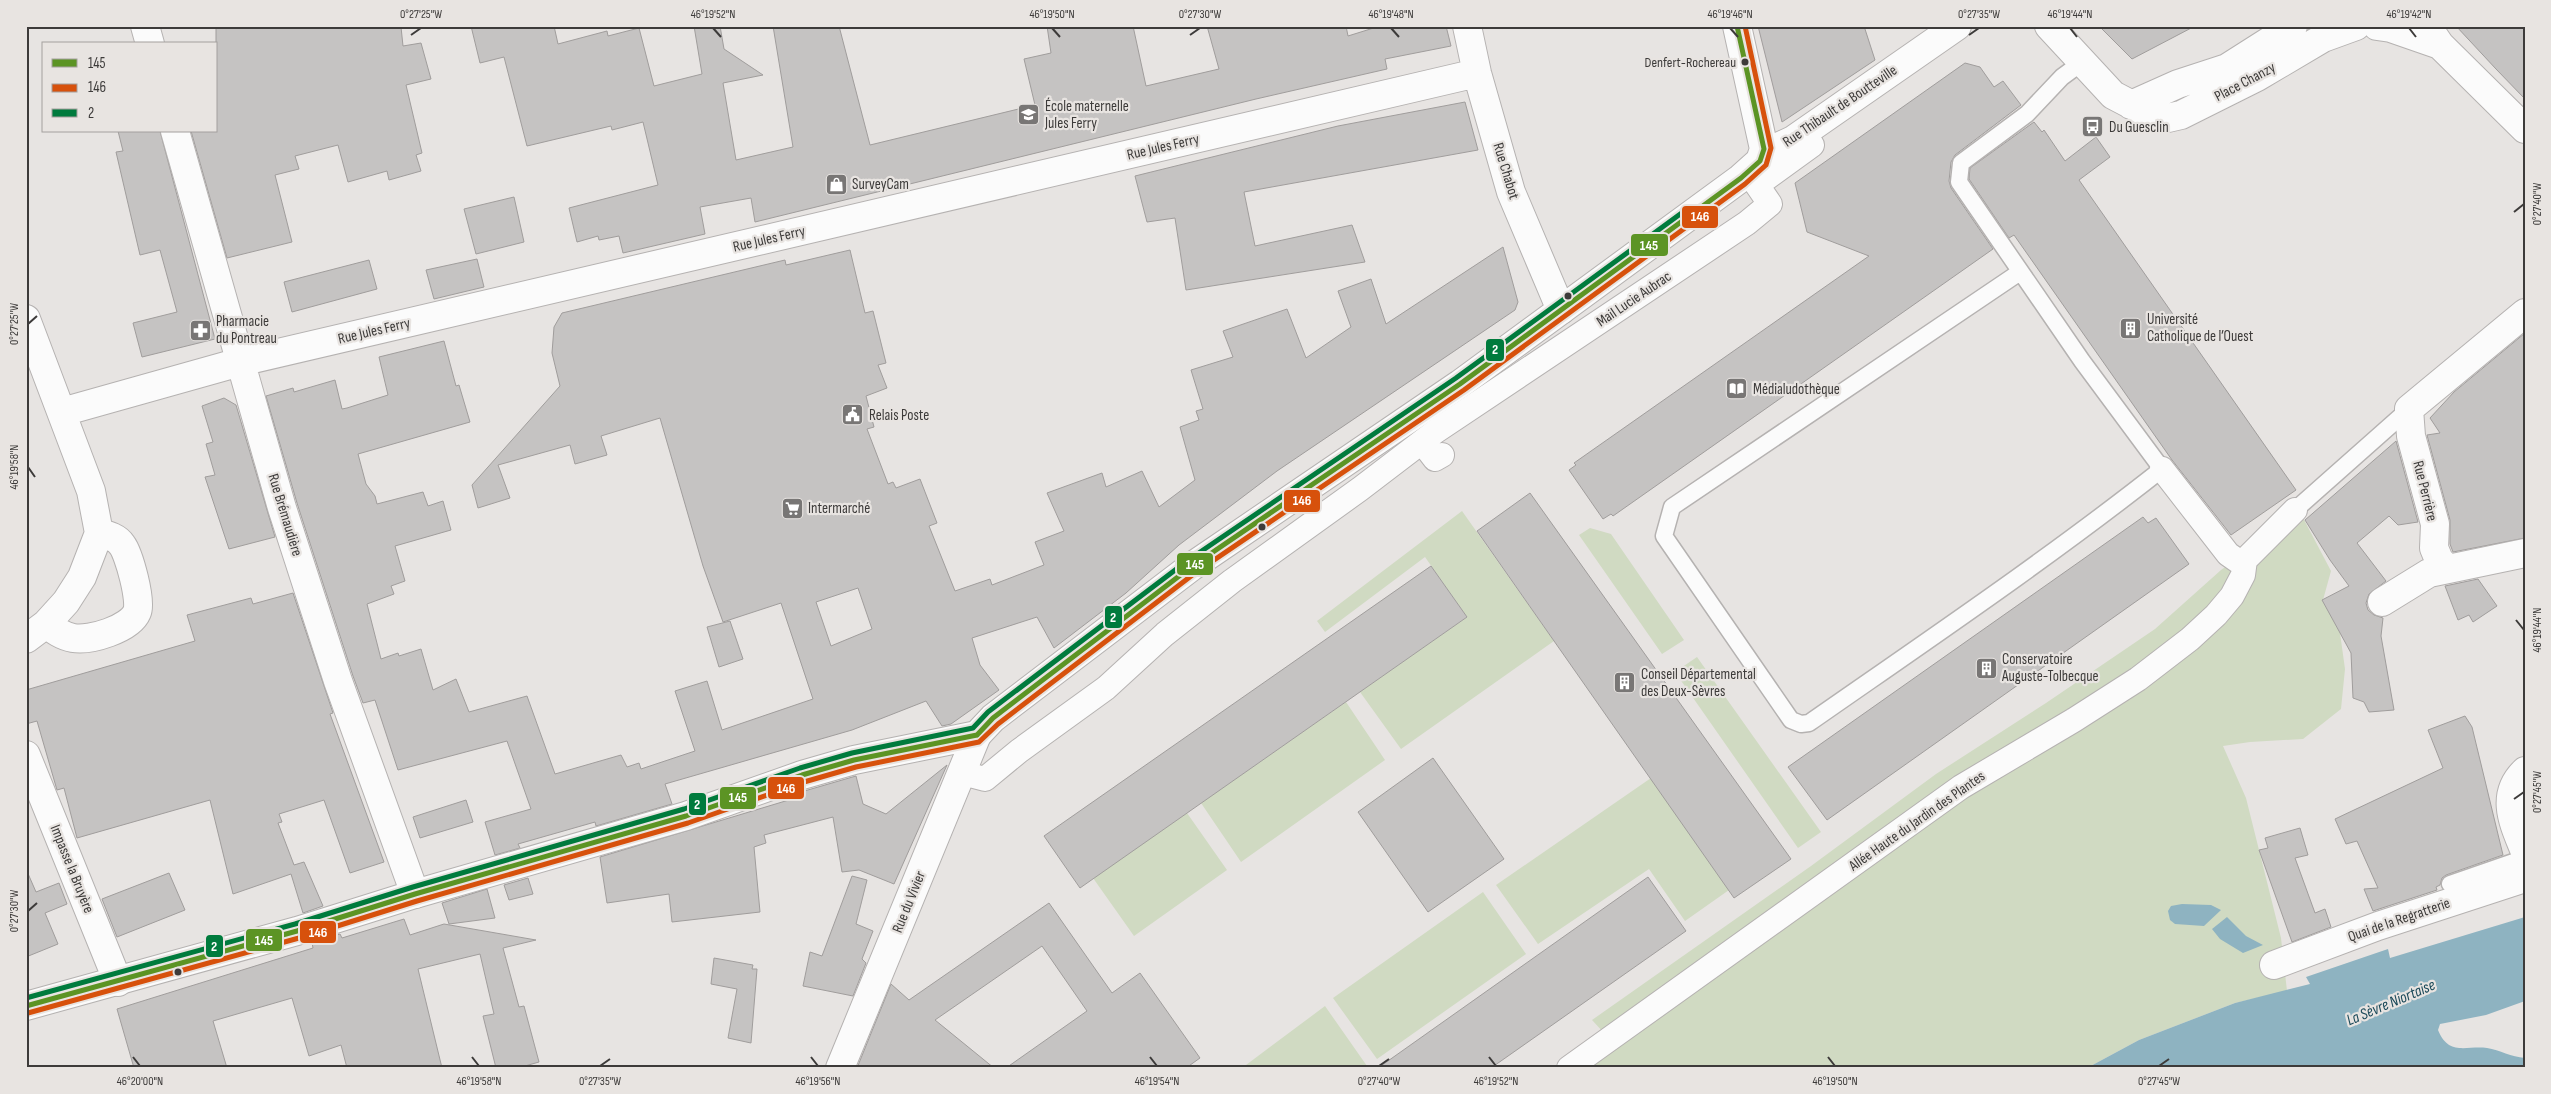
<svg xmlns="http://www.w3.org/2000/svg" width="2551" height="1094" viewBox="0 0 2551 1094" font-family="'Sofia Sans Condensed',sans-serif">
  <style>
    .green { fill: #d0dac2 }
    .water { fill: #8eb3c1 }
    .building { fill: #c5c3c2; stroke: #a09d9c; fill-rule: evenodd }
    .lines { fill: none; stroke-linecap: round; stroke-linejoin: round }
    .service-casing { stroke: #b5b2b1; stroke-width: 19 }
    .pedestrian-casing { stroke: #b5b2b1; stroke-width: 26 }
    .minor-casing { stroke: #b5b2b1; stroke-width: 30 }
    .tertiary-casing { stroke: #b5b2b1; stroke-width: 30 }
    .secondary-casing { stroke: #b5b2b1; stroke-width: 30 }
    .service { stroke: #fbfbfb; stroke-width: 16 }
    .pedestrian { stroke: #fbfbfb; stroke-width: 24 }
    .minor { stroke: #fbfbfb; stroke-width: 28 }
    .tertiary { stroke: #fbfbfb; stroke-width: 28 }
    .secondary { stroke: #fbfbfb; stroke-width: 28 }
    .bus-1-casing { stroke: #e8e4e1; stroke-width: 9 }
    .bus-2-casing { stroke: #e8e4e1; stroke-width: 9 }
    .bus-3-casing { stroke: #e8e4e1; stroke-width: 9 }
    .bus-1 { stroke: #5c9424; stroke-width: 5 }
    .bus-2 { stroke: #d7510c; stroke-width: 5 }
    .bus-3 { stroke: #007b3d; stroke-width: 5 }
    .ticks { fill: none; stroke: #3d3b3a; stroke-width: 2 }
    .bus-dot { fill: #3d3b3a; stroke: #e8e4e1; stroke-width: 2 }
    .labels { text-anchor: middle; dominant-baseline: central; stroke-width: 4.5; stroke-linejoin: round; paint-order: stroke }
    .bus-label { font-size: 14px; fill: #3d3b3a; stroke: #e8e4e1; text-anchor: end }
    .street-label { font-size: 15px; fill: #3d3b3a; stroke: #e8e4e1 }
    .poi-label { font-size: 15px; fill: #3d3b3a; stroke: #e8e4e1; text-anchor: start }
    .water-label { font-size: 16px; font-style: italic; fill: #194858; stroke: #e8e4e1 }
    .line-badge { stroke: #e8e4e1; stroke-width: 2 }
    .badge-label { font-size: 14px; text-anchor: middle; font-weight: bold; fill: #fff }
    .neatline { fill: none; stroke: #3d3b3a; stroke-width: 2 }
    .ticks-label { font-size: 12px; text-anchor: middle; fill: #3d3b3a }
  </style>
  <rect width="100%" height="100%" fill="#e7e4e2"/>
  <!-- green -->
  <path class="green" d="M1462,511L1554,641L1401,749L1360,692L1467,617L1425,557L1325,632L1317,621Z
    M2301,514L2331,571L2323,600L2340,633L2345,669L2341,709L2303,739L2250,742L2223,746L2246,798L2281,938L2287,991L2235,1003L2139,1040L2087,1068H1554L1604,1033L1592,1020L1811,866L1936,774L2046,703L2155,629L2221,570Z
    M1590,528L1611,534L1684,640L1662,654L1579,535Z
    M1697,657L1821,832L1798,848L1675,672Z
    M1346,702L1385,760L1241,862L1201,803Z
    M1651,778L1729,890L1685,921L1649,869L1538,944L1496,885Z
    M1187,813L1227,870L1134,936L1093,878Z
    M1483,892L1526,954L1377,1059L1333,998Z
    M1325,1006L1367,1066L1242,1068Z"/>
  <!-- water -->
  <path class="water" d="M2182,904L2211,905L2221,910L2204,926L2175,924L2170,920L2168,911L2171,906Z
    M2227,917L2246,936L2263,945L2243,953L2220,939L2212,929Z
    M2525,917V1001L2486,1015L2440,1024L2438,1030C2449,1057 2467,1045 2487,1048C2500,1050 2511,1057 2525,1058V1068H2087L2139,1040L2235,1003L2310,984L2306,977L2388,949L2390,958Z"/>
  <!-- building -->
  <path class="building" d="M216,26L401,27L403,46L421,43L431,79L406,85L422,153L416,155L421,171L389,180L387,171L348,182L338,145L295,156L299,169L275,175L292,242L227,258L191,131H216Z
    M471,26H554L558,44L607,31L608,36L639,28L654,86L702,74L694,26H720L724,49L763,75L723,83L736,160L793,147L773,26H839L870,145L1035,105L1024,59L1051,53L1047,26H1133L1146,86L1219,69L1207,26H1346L1348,36L1380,26H1446L1451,46L1385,59L1387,69L1256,99L755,222L751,198L700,207L705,234L623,253L619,236L599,240L598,236L577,242L569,208L658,185L643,122L612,130L611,126L527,146L504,57L480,63Z
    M1758,26H1864L1875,60L1782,122Z
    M2099,26H2195L2132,59Z
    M2456,26H2525V99L2496,69Z
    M1965,63L1980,67L1994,87L2003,81L2021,105L1955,155L1951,162L1949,181L1951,188L1993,249L1613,516L1611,514L1603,519L1569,470L1576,465L1574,463L1869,256L1807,232L1795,183Z
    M1465,102L1478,150L1244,192L1255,246L1352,225L1365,262L1186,290L1175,218L1147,222L1135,176L1338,126Z
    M2034,122L2042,132L2044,130L2065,161L2096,137L2110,157L2079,180L2296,490L2231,535L2172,460L2014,235L2009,238L1969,179L1970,168Z
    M118,131H160L215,339L142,357L133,323L177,312L160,250L140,255L116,152L123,151Z
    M514,197L524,242L476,254L464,209Z
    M1503,247L1518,302L1515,310L1277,471L1179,545L1126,593L1054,648L1037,617L972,638L980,665L999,690L951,724L942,726L926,701L852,730L665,784L672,804L596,826L595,822L518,844L520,848L495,855L485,822L531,809L507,741L398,770L375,700L363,703L353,676L297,503L266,396L293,388L294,392L335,380L342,409L347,408L388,395L379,357L444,341L456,386L459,385L470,422L358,454L366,484L375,496L377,504L423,492L428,506L443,501L451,530L395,546L405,581L391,586L394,594L367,604L381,659L398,653L399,656L421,649L433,690L456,679L469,712L527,696L555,774L621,755L627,767L639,763L641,769L695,751L675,691L707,681L722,730L813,699L781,603L723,622L703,566L660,418L601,436L607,455L575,464L570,445L498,465L510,498L478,508L472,485L560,386L552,353L554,327L562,313L785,260L786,265L850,250L865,313L873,311L886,363L878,365L887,388L866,396L874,427L867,429L888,484L893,482L896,488L920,479L937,523L929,526L955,591L990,579L992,585L1044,565L1035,542L1064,531L1047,493L1102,473L1106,487L1142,471L1159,507L1195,480L1180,427L1199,420L1196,411L1203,409L1191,370L1233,357L1223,331L1287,309L1306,358L1351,327L1338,291L1371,279L1386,324ZM858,588L872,629L831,646L816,602Z
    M477,259L484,287L434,299L426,270Z
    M369,260L377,289L292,312L284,282Z
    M2525,333V538L2453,552L2450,544V520L2427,435L2440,433L2430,418L2454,392Z
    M224,398L236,405L275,537L229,549L205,477L215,475L206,444L213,442L202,406Z
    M2396,441L2418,522L2398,525L2389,516L2357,543L2386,581L2369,594L2366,603L2368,610L2374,615L2383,618L2381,636L2394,710L2369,712L2364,702L2353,698L2351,653L2322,600L2349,586L2330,560L2305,520Z
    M1530,493L1791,859L1734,898L1477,531Z
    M2143,517L2148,523L2156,518L2189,564L1827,820L1788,767Z
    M1431,566L1467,617L1080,888L1044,836Z
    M2478,579L2497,606L2473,622L2469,615L2458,620L2445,586Z
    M293,593L333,713L330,714L384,862L350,873L324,800L279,814L282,822L278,823L294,865L304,862L323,906L303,913L291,874L233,894L210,800L77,838L64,788L57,790L37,721L26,724V690L195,641L187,615L251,598L253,604Z
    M730,621L743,659L719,667L707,627Z
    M2465,716L2472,727L2503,855L2446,875L2442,878L2440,885L2436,887L2437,890L2373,911L2364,889L2378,888L2357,841L2346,844L2335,819L2443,768L2428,730Z
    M1433,758L1504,859L1428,912L1358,812Z
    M947,765L894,884L859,870L842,872L833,817L764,835L766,843L754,847L760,912L672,922L669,894L607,903L600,857L802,796L801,792L856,776L863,804L886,814Z
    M466,800L473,822L420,838L413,817Z
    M2300,828L2308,855L2295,858L2315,913L2325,909L2331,927L2292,942L2259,850L2268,848L2265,838Z
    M26,869L36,892L59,883L67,904L45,913L58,944L26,957Z
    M169,873L185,910L117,937L102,899Z
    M852,876L867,880L856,924L873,931L862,959L866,963L853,996L803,986L810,952L822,956Z
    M1648,877L1686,931L1491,1068H1378Z
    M528,878L533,894L509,900L504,885Z
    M487,889L495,918L449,924L442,903Z
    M1049,903L1112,993L1140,973L1200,1058L1186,1068H1006L1087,1011L1042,946L935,1020L994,1068H857L891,984L909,1000Z
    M404,919L410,935L444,924L536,940L503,948L519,1007L524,1006L539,1062L518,1068H496L483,1016L494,1014L480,954L418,969L442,1068H347L341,1045L309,1056L292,998L213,1021L227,1068H134L117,1009L313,948L312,943L340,934L342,938Z
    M714,958L753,965L752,969H757L751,1043L728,1038L737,989L711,984Z"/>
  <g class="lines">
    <defs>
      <path id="service" d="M2020,272L1672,507L1664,536L1791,720L1801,724L1809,723C1928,640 2048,559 2162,469L2082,361L1959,182L1961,163L2027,114L2062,77L2081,63
        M2295,510L2409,409
        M2450,884L2525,858"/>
      <path id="pedestrian" d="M1422,442L1435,459L1442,455
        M2162,469L2228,554L2238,561L2245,560L2295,510
        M962,773L985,779L1019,751L1106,688L1165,634L1232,581L1360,489L1436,431L1747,223L1770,204L1757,185L1812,145
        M1569,1068L1961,787L2074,720L2138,679L2190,639L2216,615L2232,596L2243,575L2245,560"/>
      <path id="minor" d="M145,26L150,44
        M1467,26L1477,73L1511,192L1561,310
        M2049,26L2113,95L2155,117L2168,118L2181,115L2257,77L2323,38L2356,26
        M2377,26L2391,28L2440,45
        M2427,26L2440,45L2525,129
        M2131,105L2178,84L2227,68L2293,26
        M175,131L282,508L338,681L415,894
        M1764,149L1778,147L1793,140L1957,26
        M26,319L91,491L99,533L82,577L66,602L46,624L26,639
        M62,412L240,362L1477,73
        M2448,569L2439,560L2434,548L2435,524L2411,436L2409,409L2525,313
        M2382,602L2429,573L2525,553
        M46,624C54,630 62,636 73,638C90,641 130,629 137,612C142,602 129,554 122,545C117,537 107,535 99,533
        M26,755L118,982
        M2525,771C2499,796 2514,824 2525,852
        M2274,965L2378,926L2525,878"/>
      <path id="tertiary" d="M840,1068L977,735"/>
      <path id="secondary" d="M26,1006L297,931L415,894L686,816L802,775L854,760L977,735L993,718L1191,567L1460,384L1741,178L1760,161L1764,149L1737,26"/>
    </defs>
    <!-- service casing -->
    <use href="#service" class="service-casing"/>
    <!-- pedestrian casing -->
    <use href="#pedestrian" class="pedestrian-casing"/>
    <!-- minor casing -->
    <use href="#minor" class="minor-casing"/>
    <!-- tertiary casing -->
    <use href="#tertiary" class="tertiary-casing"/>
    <!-- secondary casing -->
    <use href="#secondary" class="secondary-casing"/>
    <!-- service -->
    <use href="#service" class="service"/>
    <!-- pedestrian -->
    <use href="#pedestrian" class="pedestrian"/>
    <!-- minor -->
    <use href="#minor" class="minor"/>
    <!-- tertiary -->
    <use href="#tertiary" class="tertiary"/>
    <!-- secondary -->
    <use href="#secondary" class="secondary"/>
    <defs>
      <path id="bus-1" d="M977,735L993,718L1191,567L1460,384L1741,178L1760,161L1764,149L1737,26
        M26,1006L297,931L415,894L686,816L802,775L854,760L977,735"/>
      <path id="bus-2" d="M28,1013L299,938L417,901L688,823L804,782L856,767L979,742L998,724L1195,573L1464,390L1745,184L1766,165L1771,148L1745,26"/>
      <path id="bus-3" d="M26,998L295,924L413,887L684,809L800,768L852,753L973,728L988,712L1187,561L1456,378L1683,212"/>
    </defs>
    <!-- bus-1 casing -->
    <use href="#bus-1" class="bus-1-casing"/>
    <!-- bus-2 casing -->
    <use href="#bus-2" class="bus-2-casing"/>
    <!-- bus-3 casing -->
    <use href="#bus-3" class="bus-3-casing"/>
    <!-- bus-1 -->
    <use href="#bus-1" class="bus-1"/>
    <!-- bus-2 -->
    <use href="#bus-2" class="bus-2"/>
    <!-- bus-3 -->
    <use href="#bus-3" class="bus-3"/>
  </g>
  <!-- ticks -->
  <path class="ticks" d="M713,28L721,37M1052,28L1060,37M1391,28L1399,37M1730,28L1738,37M2070,28L2077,37M2409,28L2416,37M411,35L421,28M1190,35L1200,28M1969,35L1979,28M2514,212L2524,204M28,324L37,316M28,467L35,477M2516,620L2524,630M2514,799L2524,792M28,911L37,903M133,1057L140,1066M472,1057L479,1066M811,1057L818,1066M1150,1057L1157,1066M1489,1057L1496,1066M1828,1057L1835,1066M600,1066L610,1059M1379,1066L1389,1059M2159,1066L2169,1059"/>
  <!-- icons -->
  <defs>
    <symbol id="school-square" viewBox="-11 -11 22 22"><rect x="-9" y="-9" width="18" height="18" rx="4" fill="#787675" stroke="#e8e4e1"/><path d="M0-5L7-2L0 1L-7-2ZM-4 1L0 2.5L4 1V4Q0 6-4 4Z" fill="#fff"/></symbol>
    <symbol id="bus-square" viewBox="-11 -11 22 22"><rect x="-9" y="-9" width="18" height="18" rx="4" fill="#787675" stroke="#e8e4e1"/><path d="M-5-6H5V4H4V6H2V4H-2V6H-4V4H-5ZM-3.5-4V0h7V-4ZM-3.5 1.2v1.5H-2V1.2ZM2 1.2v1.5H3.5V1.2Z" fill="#fff"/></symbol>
    <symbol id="shop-square" viewBox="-11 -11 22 22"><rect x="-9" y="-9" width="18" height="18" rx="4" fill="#787675" stroke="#e8e4e1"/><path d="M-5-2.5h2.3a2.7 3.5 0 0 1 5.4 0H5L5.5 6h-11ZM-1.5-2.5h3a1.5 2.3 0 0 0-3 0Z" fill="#fff"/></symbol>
    <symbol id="building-square" viewBox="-11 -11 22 22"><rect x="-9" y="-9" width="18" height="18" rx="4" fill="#787675" stroke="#e8e4e1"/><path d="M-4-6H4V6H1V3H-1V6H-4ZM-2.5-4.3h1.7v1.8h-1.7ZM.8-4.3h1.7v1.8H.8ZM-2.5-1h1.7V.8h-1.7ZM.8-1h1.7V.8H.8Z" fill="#fff"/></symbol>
    <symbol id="pharmacy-square" viewBox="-11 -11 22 22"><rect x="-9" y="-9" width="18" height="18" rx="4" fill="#787675" stroke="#e8e4e1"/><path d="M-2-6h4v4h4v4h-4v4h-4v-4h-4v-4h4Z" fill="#fff"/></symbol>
    <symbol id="library-square" viewBox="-11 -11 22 22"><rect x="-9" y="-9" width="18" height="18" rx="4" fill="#787675" stroke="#e8e4e1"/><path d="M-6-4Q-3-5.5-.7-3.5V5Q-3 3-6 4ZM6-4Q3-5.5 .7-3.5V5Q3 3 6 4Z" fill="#fff"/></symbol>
    <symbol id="civic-square" viewBox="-11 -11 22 22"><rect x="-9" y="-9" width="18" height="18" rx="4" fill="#787675" stroke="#e8e4e1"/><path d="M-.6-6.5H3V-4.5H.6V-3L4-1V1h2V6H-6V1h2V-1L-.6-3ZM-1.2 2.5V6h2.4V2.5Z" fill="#fff"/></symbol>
    <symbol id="supermarket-square" viewBox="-11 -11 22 22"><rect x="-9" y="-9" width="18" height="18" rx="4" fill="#787675" stroke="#e8e4e1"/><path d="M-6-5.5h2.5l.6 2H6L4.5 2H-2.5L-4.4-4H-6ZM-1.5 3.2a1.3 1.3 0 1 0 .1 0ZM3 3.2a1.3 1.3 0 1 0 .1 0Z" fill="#fff"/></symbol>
  </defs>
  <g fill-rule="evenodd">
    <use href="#school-square" x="1016" y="102" width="25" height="25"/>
    <use href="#bus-square" x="2080" y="114" width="25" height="25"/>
    <use href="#shop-square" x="824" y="172" width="25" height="25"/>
    <use href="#building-square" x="2118" y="316" width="25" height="25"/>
    <use href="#pharmacy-square" x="188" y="318" width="25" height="25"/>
    <use href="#library-square" x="1724" y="376" width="25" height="25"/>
    <use href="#civic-square" x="840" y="402" width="25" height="25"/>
    <use href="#supermarket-square" x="780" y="496" width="25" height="25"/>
    <use href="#building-square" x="1974" y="656" width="25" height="25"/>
    <use href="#building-square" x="1612" y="670" width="25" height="25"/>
  </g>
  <!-- markers -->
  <g class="bus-dot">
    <circle cx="1745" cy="62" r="4.5"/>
    <circle cx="1568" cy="296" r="4.5"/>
    <circle cx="1262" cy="527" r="4.5"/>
    <circle cx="178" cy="972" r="4.5"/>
  </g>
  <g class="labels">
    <!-- bus labels -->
    <g class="bus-label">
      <text x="1736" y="62">Denfert-Rochereau</text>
    </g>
    <!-- street labels -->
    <g class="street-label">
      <text transform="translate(2245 82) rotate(-28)">Place Chanzy</text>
      <text transform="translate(1840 106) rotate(-34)">Rue Thibault de Boutteville</text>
      <text transform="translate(1163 147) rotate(-13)">Rue Jules Ferry</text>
      <text transform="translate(1506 171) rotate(73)">Rue Chabot</text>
      <text transform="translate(769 239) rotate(-13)">Rue Jules Ferry</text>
      <text transform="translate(1634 299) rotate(-34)">Mail Lucie Aubrac</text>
      <text transform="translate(374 331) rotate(-13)">Rue Jules Ferry</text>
      <text transform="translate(2425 491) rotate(76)">Rue Perrière</text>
      <text transform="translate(285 515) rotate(73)">Rue Brémaudière</text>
      <text transform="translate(1917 821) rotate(-35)">Allée Haute du Jardin des Plantes</text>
      <text transform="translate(72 869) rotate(68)">Impasse la Bruyère</text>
      <text transform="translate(909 902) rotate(-68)">Rue du Vivier</text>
      <text transform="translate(2399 920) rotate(-19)">Quai de la Regratterie</text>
    </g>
    <!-- poi labels -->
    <g class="poi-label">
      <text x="1045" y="106">École maternelle<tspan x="1045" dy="17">Jules Ferry</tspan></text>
      <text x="2109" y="127">Du Guesclin</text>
      <text x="852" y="184">SurveyCam</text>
      <text x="2147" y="319">Université<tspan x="2147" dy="17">Catholique de l’Ouest</tspan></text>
      <text x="216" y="321">Pharmacie<tspan x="216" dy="17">du Pontreau</tspan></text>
      <text x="1753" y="389">Médialudothèque</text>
      <text x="869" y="415">Relais Poste</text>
      <text x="808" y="508">Intermarché</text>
      <text x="2002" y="659">Conservatoire<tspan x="2002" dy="17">Auguste-Tolbecque</tspan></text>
      <text x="1641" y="674">Conseil Départemental<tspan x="1641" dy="17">des Deux-Sèvres</tspan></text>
    </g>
    <!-- water labels -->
    <g class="water-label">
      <text transform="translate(2391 1003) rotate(-23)">La Sèvre Niortaise</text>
    </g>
  </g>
  <g class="line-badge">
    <rect x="1681" y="205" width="38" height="24" rx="5" fill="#d7510c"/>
    <rect x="1630" y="233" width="39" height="24" rx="5" fill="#5c9424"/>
    <rect x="1485" y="338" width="20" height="24" rx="5" fill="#007b3d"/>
    <rect x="1283" y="489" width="38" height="24" rx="5" fill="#d7510c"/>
    <rect x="1176" y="552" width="38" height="24" rx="5" fill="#5c9424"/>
    <rect x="1104" y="605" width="19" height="24" rx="5" fill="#007b3d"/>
    <rect x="767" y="776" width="38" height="24" rx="5" fill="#d7510c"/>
    <rect x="719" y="786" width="38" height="24" rx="5" fill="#5c9424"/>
    <rect x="688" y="792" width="19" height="24" rx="5" fill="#007b3d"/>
    <rect x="299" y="920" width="38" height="24" rx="5" fill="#d7510c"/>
    <rect x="245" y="928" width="38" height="24" rx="5" fill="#5c9424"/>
    <rect x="205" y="934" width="19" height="24" rx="5" fill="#007b3d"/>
  </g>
  <g class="badge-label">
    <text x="1700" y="221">146</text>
    <text x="1649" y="250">145</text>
    <text x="1495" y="354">2</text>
    <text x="1302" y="505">146</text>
    <text x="1195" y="569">145</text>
    <text x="1113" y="622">2</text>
    <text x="786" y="793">146</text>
    <text x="738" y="802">145</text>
    <text x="697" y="809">2</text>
    <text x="318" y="937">146</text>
    <text x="264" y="945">145</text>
    <text x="214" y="951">2</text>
  </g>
  <!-- border -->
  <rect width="2551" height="1094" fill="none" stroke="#e8e4e1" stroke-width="55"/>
  <!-- legend -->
  <rect x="42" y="42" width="175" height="90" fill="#e8e4e1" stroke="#a4a09e"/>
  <rect x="52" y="59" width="25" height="8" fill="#5c9424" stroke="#a4a09e"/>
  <text x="88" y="68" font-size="15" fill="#3d3b3a">145</text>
  <rect x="52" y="84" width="25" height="8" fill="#d7510c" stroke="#a4a09e"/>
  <text x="88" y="92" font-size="15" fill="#3d3b3a">146</text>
  <rect x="52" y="109" width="25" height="8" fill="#007b3d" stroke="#a4a09e"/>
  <text x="88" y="118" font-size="15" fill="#3d3b3a">2</text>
  <rect x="28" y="28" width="2496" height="1038" class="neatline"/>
  <g class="ticks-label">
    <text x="421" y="18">0°27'25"W</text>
    <text x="713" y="18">46°19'52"N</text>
    <text x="1052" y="18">46°19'50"N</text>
    <text x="1200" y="18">0°27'30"W</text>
    <text x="1391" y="18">46°19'48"N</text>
    <text x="1730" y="18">46°19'46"N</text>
    <text x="1979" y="18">0°27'35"W</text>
    <text x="2070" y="18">46°19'44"N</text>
    <text x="2409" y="18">46°19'42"N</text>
    <text transform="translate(2537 204) rotate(-90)" y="4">0°27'40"W</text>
    <text transform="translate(14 324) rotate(-90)" y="4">0°27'25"W</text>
    <text transform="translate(14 467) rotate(-90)" y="4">46°19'58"N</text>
    <text transform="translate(2537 630) rotate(-90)" y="4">46°19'44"N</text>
    <text transform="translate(2537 792) rotate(-90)" y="4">0°27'45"W</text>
    <text transform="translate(14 911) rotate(-90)" y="4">0°27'30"W</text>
    <text x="140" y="1085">46°20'00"N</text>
    <text x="479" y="1085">46°19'58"N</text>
    <text x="600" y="1085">0°27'35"W</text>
    <text x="818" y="1085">46°19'56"N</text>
    <text x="1157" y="1085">46°19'54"N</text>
    <text x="1379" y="1085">0°27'40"W</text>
    <text x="1496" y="1085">46°19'52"N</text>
    <text x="1835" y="1085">46°19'50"N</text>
    <text x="2159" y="1085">0°27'45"W</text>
  </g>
</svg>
